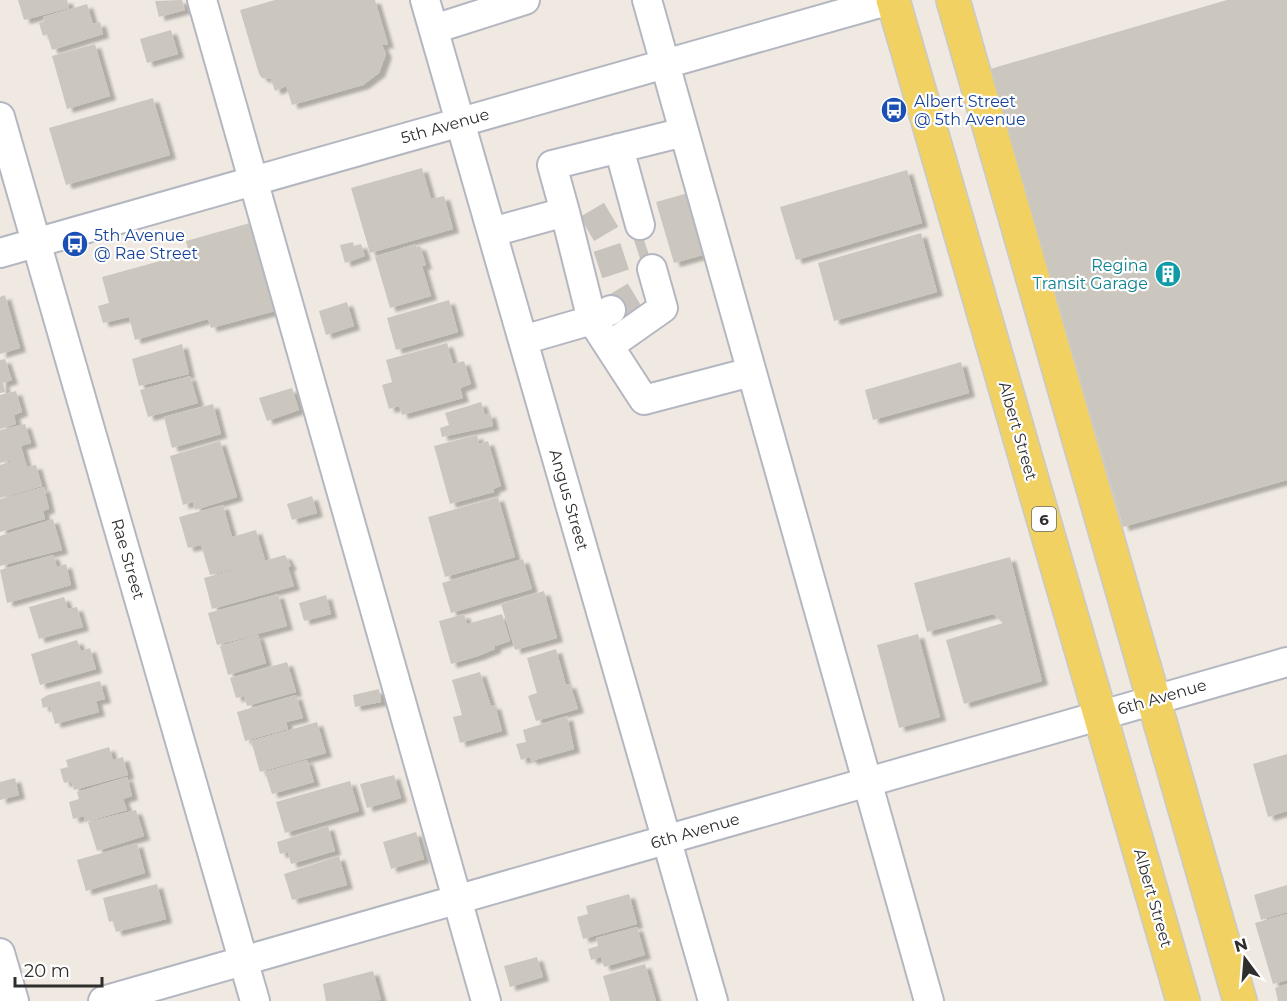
<svg xmlns="http://www.w3.org/2000/svg" width="1287" height="1001" viewBox="0 0 1287 1001" font-family="Montserrat,sans-serif">
  <style>
    .building { fill: #cbc7bf; filter: url(#shadow) }
    .lines { fill: none; stroke-linecap: round; stroke-linejoin: round }
    .minor-tunnel { stroke: #c8c4bd; stroke-width: 28; stroke-dasharray: 28 14; stroke-linecap: butt }
    .minor-casing { stroke: #b4b7c1; stroke-width: 32 }
    .major-casing { stroke: #c9c9c9; stroke-width: 36 }
    .minor { stroke: #fff; stroke-width: 28 }
    .major { stroke: #f2d163; stroke-width: 33 }
    .labels { text-anchor: middle; dominant-baseline: central; stroke-width: 4.5; stroke-linejoin: round; paint-order: stroke }
    .shield { fill: #fff; stroke: #6d6d6d; stroke-width: 1.5 }
    .shield-label { font-size: 15px; font-weight: bold; fill: #2e2e2e }
    .transit-label { font-size: 16px; fill: #164399; stroke: #fff; text-anchor: start }
    .street-label { font-size: 16px; fill: #2e2e2e; stroke: #fff }
    .culture-label { font-size: 16px; fill: #0d838f; stroke: #fff; text-anchor: end }
  </style>
  <defs>
    <filter id="shadow"><feDropShadow dx="6" dy="4" stdDeviation="1.5" flood-color="#0004"/></filter>
  </defs>
  <rect width="100%" height="100%" fill="#efe9e1"/>
  <!-- building -->
  <path class="building" d="M18,0H67L69,8L24,20Z
    M182,0L185,10L159,17L155,1Z
    M275,0H375L388,44L382,45L386,54L379,73L363,85L292,105L286,86L275,91L271,79L262,78L259,74L240,10Z
    M1227,0H1287V480L1123,527L990,69Z
    M87,4L93,24L100,22L103,34L52,50L47,34L43,36L39,23L44,21L43,17Z
    M171,30L178,54L147,63L140,39Z
    M95,44L110,96L67,109L52,56Z
    M153,98L170,155L66,185L49,128Z
    M422,168L431,199L444,196L453,229L370,253L351,188Z
    M907,170L922,223L796,260L780,207Z
    M692,192L710,253L674,263L656,202Z
    M250,223L275,311L211,328L208,319L135,340L129,317L103,323L98,306L109,303L102,277L189,253L186,241Z
    M921,233L937,292L834,321L818,263Z
    M353,242L354,246L361,244L365,256L345,263L340,245Z
    M416,244V247L420,246L426,265L422,266L431,296L390,308L375,257Z
    M5,295L20,348L0,354V297Z
    M449,300L458,332L396,350L387,318Z
    M347,302L354,326L326,335L319,311Z
    M447,343L453,364L464,361L471,384L460,388L463,398L402,415L399,406L389,409L382,385L392,382L386,360Z
    M182,344L189,374L139,386L132,359Z
    M5,359L12,380L3,383L5,392L0,393V360Z
    M961,362L969,393L873,420L865,390Z
    M190,376L198,403L148,417L140,390Z
    M292,388L299,410L267,421L259,398Z
    M16,391L22,412L14,415L16,424L0,429V395Z
    M481,402L485,415L490,413L493,426L442,437L440,428L449,425L445,413Z
    M213,404L221,434L172,448L164,417Z
    M25,424L31,443L21,446L24,457L0,463V430Z
    M477,435L479,444L488,441L501,486L493,489L494,492L450,504L434,446Z
    M220,441L237,497L195,510L193,502L183,505L170,456Z
    M24,457L27,467L36,465L42,486L0,498V465Z
    M44,487L49,509L43,511L45,519L0,532V499Z
    M312,496L317,513L292,520L287,504Z
    M498,497L515,557L445,577L428,517Z
    M223,505L232,537L256,530L265,560L210,575L201,545L188,548L179,517Z
    M53,519L62,550L0,566V536Z
    M53,555L57,567L66,564L71,585L7,603L0,570Z
    M285,555L291,566L288,567L294,586L212,609L204,578Z
    M1010,557L1042,681L964,704L946,640L1003,623L993,614L927,632L914,583Z
    M523,559L532,589L451,613L442,583Z
    M544,591L557,638L515,650L501,604Z
    M278,594L287,626L217,645L208,613Z
    M326,595L331,614L304,621L299,603Z
    M64,597L68,609L77,607L83,627L39,639L29,607Z
    M464,614L467,624L502,614L510,641L495,646V649L478,656L451,664L439,621Z
    M918,634L940,717L899,728L877,645Z
    M258,635L266,663L228,675L220,646Z
    M77,640L81,651L90,648L96,669L40,685L31,654Z
    M556,649L566,685L570,684L578,709L536,721L528,696L537,693L527,658Z
    M287,662L296,692L247,706L244,696L236,698L230,678Z
    M480,672L491,706L495,705L502,731L460,743L453,717L462,715L452,680Z
    M100,681L105,699L96,701L99,712L55,724L50,706L43,708L41,699L48,695Z
    M379,689L381,702L355,707L353,695Z
    M296,695L303,718L286,722L288,729L245,741L237,712Z
    M567,716L574,749L531,761L530,757L521,760L516,744L526,742L523,730Z
    M317,722L326,753L260,772L251,741Z
    M109,747L113,760L123,757L128,775L74,790L71,781L64,783L60,769L68,767L66,760Z
    M1287,754V811L1268,817L1253,764Z
    M307,760L314,782L272,794L265,772Z
    M394,775L401,798L367,808L360,784Z
    M127,777L132,796L123,799L127,810L85,822L84,816L73,819L69,802L79,799L77,792Z
    M15,778L19,795L0,800V782Z
    M350,781L359,811L285,833L276,802Z
    M136,810L144,836L97,851L88,822Z
    M328,826L335,851L291,864L288,852L280,854L277,842Z
    M416,832L424,859L391,869L383,842Z
    M137,843L145,873L86,891L77,860Z
    M339,856L347,885L292,900L284,874Z
    M157,884L166,919L116,932L113,921L109,922L103,898Z
    M1287,885V912L1261,920L1254,895Z
    M629,894L637,924L583,939L577,917L588,914L586,906Z
    M1287,914V980L1273,984L1255,923Z
    M637,927L645,955L604,967L601,957L591,960L588,949L598,946L596,938Z
    M537,957L543,977L510,987L504,966Z
    M645,964L656,1001H610L603,976Z
    M373,971L381,1000L326,1001L323,984Z
    M1287,984V1001H1278L1275,988Z"/>
  <g class="lines">
    <!-- minor-tunnel -->
    <path class="minor-tunnel" d="M587,229L619,210
      M598,265L647,249
      M611,310L641,292"/>
    <defs>
      <path id="minor" d="M202,0L486,1001
        M425,0L713,1001
        M647,0L929,1001
        M434,29L525,0
        M0,117L255,1001
        M619,148L640,225
        M565,212L552,165L684,132
        M492,232L565,212L592,320L523,340
        M0,253L890,0
        M611,310L592,320L644,400L751,372
        M609,346L663,308L652,269
        M0,953L14,1001
        M103,1001L1287,662"/>
      <path id="major" d="M893,0L1183,1001
        M953,0L1240,1001"/>
    </defs>
    <!-- minor casing -->
    <use href="#minor" class="minor-casing"/>
    <!-- major casing -->
    <use href="#major" class="major-casing"/>
    <!-- minor -->
    <use href="#minor" class="minor"/>
    <!-- major -->
    <use href="#major" class="major"/>
  </g>
  <!-- icons -->
  <defs>
    <symbol id="bus-disc" viewBox="-11 -11 22 22"><circle r="9.5" fill="#1a4fb4" stroke="#fff"/><path d="M-5-6H5V4H4V6H2V4H-2V6H-4V4H-5ZM-3.5-4V0h7V-4ZM-3.5 1.2v1.5H-2V1.2ZM2 1.2v1.5H3.5V1.2Z" fill="#fff"/></symbol>
    <symbol id="building-disc" viewBox="-11 -11 22 22"><circle r="9.5" fill="#0f9aa8" stroke="#fff"/><path d="M-4-6H4V6H1V3H-1V6H-4ZM-2.5-4.3h1.7v1.8h-1.7ZM.8-4.3h1.7v1.8H.8ZM-2.5-1h1.7V.8h-1.7ZM.8-1h1.7V.8H.8Z" fill="#fff"/></symbol>
  </defs>
  <g fill-rule="evenodd">
    <use href="#bus-disc" x="879" y="95" width="30" height="30"/>
    <use href="#bus-disc" x="60" y="229" width="30" height="30"/>
    <use href="#building-disc" x="1153" y="259" width="30" height="30"/>
  </g>
  <g class="labels">
    <!-- shield labels -->
    <rect class="shield" x="1032" y="507" width="24" height="24" rx="4.5"/>
    <g class="shield-label">
      <text x="1044" y="519">6</text>
    </g>
    <!-- transit labels -->
    <g class="transit-label">
      <text x="914" y="101">Albert Street<tspan x="914" dy="18">@ 5th Avenue</tspan></text>
      <text x="94" y="235">5th Avenue<tspan x="94" dy="18">@ Rae Street</tspan></text>
    </g>
    <!-- street labels -->
    <g class="street-label">
      <text transform="translate(445 126) rotate(-16)">5th Avenue</text>
      <text transform="translate(1018 431) rotate(74)">Albert Street</text>
      <text transform="translate(569 500) rotate(74)">Angus Street</text>
      <text transform="translate(128 559) rotate(74)">Rae Street</text>
      <text transform="translate(1162 697) rotate(-16)">6th Avenue</text>
      <text transform="translate(695 831) rotate(-16)">6th Avenue</text>
      <text transform="translate(1153 898) rotate(74)">Albert Street</text>
    </g>
    <!-- culture labels -->
    <g class="culture-label">
      <text x="1148" y="265">Regina<tspan x="1148" dy="18">Transit Garage</tspan></text>
    </g>
  </g>
  <!-- north arrow -->
  <g transform="translate(1245 959) rotate(344)" stroke="#ffffff" stroke-width="4.5" paint-order="stroke">
  <path d="M0-4.5L10 22L0 15L-10 22Z" fill="#2e2e2e"/>
  <text y="-9" font-size="16" font-weight="bold" text-anchor="middle" fill="#2e2e2e">N</text>
  </g>
  <!-- scale -->
  <path d="M15 977v9h87v-9" fill="none" stroke="#2e2e2e" stroke-width="3"/>
  <text x="24" y="977" font-size="18" fill="#2e2e2e" stroke="#ffffff" stroke-width="4.5" paint-order="stroke">20 m</text>
</svg>
